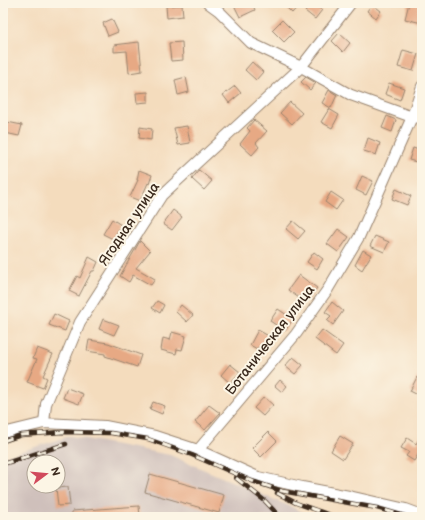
<svg xmlns="http://www.w3.org/2000/svg" width="425" height="520" viewBox="0 0 425 520" font-family="'Balsamiq Sans',sans-serif">
  <style>
    .industrial { fill: #cfc0bb; fill-rule: evenodd }
    .building { fill: #e7a984 }
    .lines { fill: none; stroke-linecap: round; stroke-linejoin: round }
    .minor-casing { stroke: #98836e; stroke-width: 12 }
    .minor { stroke: #fff; stroke-width: 10 }
    .rail-casing { stroke: #3b2a1e; stroke-width: 4.5 }
    .rail { stroke: #fcf5e5; stroke-width: 3; stroke-dasharray: 9; stroke-linecap: butt }
    .labels { text-anchor: middle; dominant-baseline: central; stroke-width: 4; stroke-linejoin: round; paint-order: stroke }
    .street-label { font-size: 14px; fill: #3b2a1e; stroke: #fcf5e5 }
  </style>
  <rect width="100%" height="100%" fill="#fcf5e5"/>
  <filter id="ink" filterUnits="userSpaceOnUse"><feTurbulence type="fractalNoise" baseFrequency=".025" numOctaves="2"/><feDisplacementMap in="SourceGraphic" scale="8" xChannelSelector="R" yChannelSelector="G"/><feConvolveMatrix kernelMatrix="1 2 1 2 8 2 1 2 1" color-interpolation-filters="sRGB"/></filter>
  <filter id="wash" filterUnits="userSpaceOnUse"><feTurbulence type="fractalNoise" baseFrequency=".012" numOctaves="4" result="noise"/><feDisplacementMap in="SourceGraphic" scale="16" xChannelSelector="R" yChannelSelector="G"/><feGaussianBlur stdDeviation="0.9" result="paint"/><feColorMatrix in="noise" values="0 0 0 0 0 0 0 0 0 0 0 0 0 0 0 0 0 1.4 0 .05"/><feComposite in="paint" operator="in"/></filter>
  <g filter="url(#wash)">
    <rect width="100%" height="100%" fill="#f4dcbd"/>
    <!-- industrial -->
    <path class="industrial" d="M70,436L170,455L310,515L311,517H3V457ZM34,462H58V486H34Z"/>
    <g id="blocks">
      <!-- building -->
      <path class="building" d="M238,3H252L255,10L240,17L234,5Z
        M282,3H301L292,13Z
        M311,3L322,10L315,19L305,11Z
        M409,3H422V23L405,19Z
        M372,4L381,11L376,18L367,11Z
        M182,5L183,16L167,18L166,6Z
        M112,19L118,32L108,36L103,23Z
        M282,20L294,32L284,42L272,30Z
        M339,33L350,43L343,52L332,41Z
        M139,42L142,71L129,73L127,51L114,52V45Z
        M182,42L183,60L171,61L169,43Z
        M403,50L418,54L413,71L398,67Z
        M252,62L263,72L256,80L245,70Z
        M186,77L189,92L178,95L175,80Z
        M306,77L316,83L310,90L301,82Z
        M389,83L404,88L400,100L385,94Z
        M235,86L241,93L229,103L223,95Z
        M329,90L337,95L331,108L322,103Z
        M148,92V102L137,103L136,93Z
        M290,102L302,113L292,124L280,113Z
        M329,109L339,115L332,128L321,122Z
        M387,116L396,120L392,132L382,128Z
        M254,120L267,131L256,143L259,147L252,155L240,144L250,131L247,128Z
        M7,122L22,125L19,136L5,133Z
        M187,126L190,143L178,145L174,128Z
        M140,127L152,129L151,140L139,138Z
        M368,138L380,143L376,155L364,151Z
        M413,148L422,151V156L420,163L409,160Z
        M139,170L152,175L149,184L148,183L140,201L130,197L138,180H137Z
        M199,170L212,181L204,190L192,179Z
        M362,176L373,181L366,195L356,190Z
        M396,189L411,196L407,205L392,199Z
        M331,192L343,200L336,210L325,202Z
        M173,210L182,217L172,230L163,224Z
        M112,219L121,225L113,239L103,234Z
        M293,221L305,231L298,239L286,229Z
        M338,229L349,237L338,252L327,244Z
        M375,236L389,242L384,252L370,246Z
        M140,241L150,251L136,268L155,279L151,285L133,275L129,282L120,276Z
        M363,250L371,255L362,270L355,265Z
        M314,252L323,259L317,269L307,262Z
        M89,257L98,262L94,271H92L79,296L69,291L77,276L80,278Z
        M299,275L317,288L308,300L301,295L299,298L288,290Z
        M157,301L164,305L160,313L152,308Z
        M332,302L343,311L333,325L327,320L331,316L325,312Z
        M181,305L193,315L187,322L176,312Z
        M278,309L293,319L285,331L270,321Z
        M54,314L69,321L65,331L49,325Z
        M103,319L119,325L114,335L99,329Z
        M258,330L272,338L265,351L258,347L257,349L250,345Z
        M322,330L343,345L336,355L315,339Z
        M172,332L186,336L182,350L177,349L176,354L161,350L163,338L170,340Z
        M89,340L108,343L141,355L137,367L105,356V354L87,351Z
        M37,348L53,354L43,376L47,378L43,388L27,382L37,359L33,358Z
        M293,357L303,365L295,374L285,366Z
        M230,364L240,372L230,383L221,375Z
        M417,377L422,380V397L410,391Z
        M280,380L287,386L282,392L275,386Z
        M67,388L83,394L79,404L63,398Z
        M264,397L273,405L263,416L254,408Z
        M153,402L165,406L162,414L150,409Z
        M209,405L220,413L205,430L195,422Z
        M268,432L277,441L261,457L252,448Z
        M422,434V448L414,461L406,456L409,452L401,448L407,438L416,444Z
        M340,436L353,444L343,459L331,451Z
        M150,474L224,495L219,513L145,492Z
        M68,487L70,505L58,506L56,488Z
        M139,506L140,517H72V511Z"/>
    </g>
  </g>
  <g filter="url(#ink)">
    <use href="#blocks" fill-opacity="0" stroke="#98836e" stroke-width="1"/>
    <g class="lines">
      <defs>
        <path id="minor" d="M208,3L219,11L251,43L301,67L351,95L412,117L422,118
          M44,423L46,404L80,322L162,195L301,67L351,3
          M3,433L44,423L105,426L155,436L198,450L258,477L302,487L349,496L406,509L422,515
          M198,450L296,334L328,289L359,237L412,117L422,86"/>
      </defs>
      <!-- minor casing -->
      <use href="#minor" class="minor-casing"/>
      <!-- minor -->
      <use href="#minor" class="minor"/>
      <defs>
        <path id="rail" d="M3,441L21,435L62,432L111,433L148,439L192,455L252,481L282,491L377,508L408,517
          M3,464L66,444
          M236,478L265,501L280,517
          M277,493L296,503L336,517"/>
      </defs>
      <!-- rail casing -->
      <use href="#rail" class="rail-casing"/>
      <!-- rail -->
      <use href="#rail" class="rail"/>
    </g>
  </g>
  <g class="labels">
    <!-- street labels -->
    <g class="street-label">
      <text transform="translate(129 224) rotate(-56)">Ягодная улица</text>
      <text transform="translate(270 340) rotate(-52)">Ботаническая улица</text>
    </g>
  </g>
  <!-- margin -->
  <rect width="425" height="520" fill="none" stroke="#fcf5e5" stroke-width="16"/>
  <!-- north arrow -->
  <g transform="translate(46 474) rotate(74)"><circle r="19" fill="#fcf5e5" stroke="#afa495"/>
  <path d="M0-3L7 15L0 10L-7 15Z" fill="#d1495b"/>
  <text y="-6" font-size="11" font-weight="bold" text-anchor="middle" fill="#3b2a1e">N</text>
  </g>
</svg>
